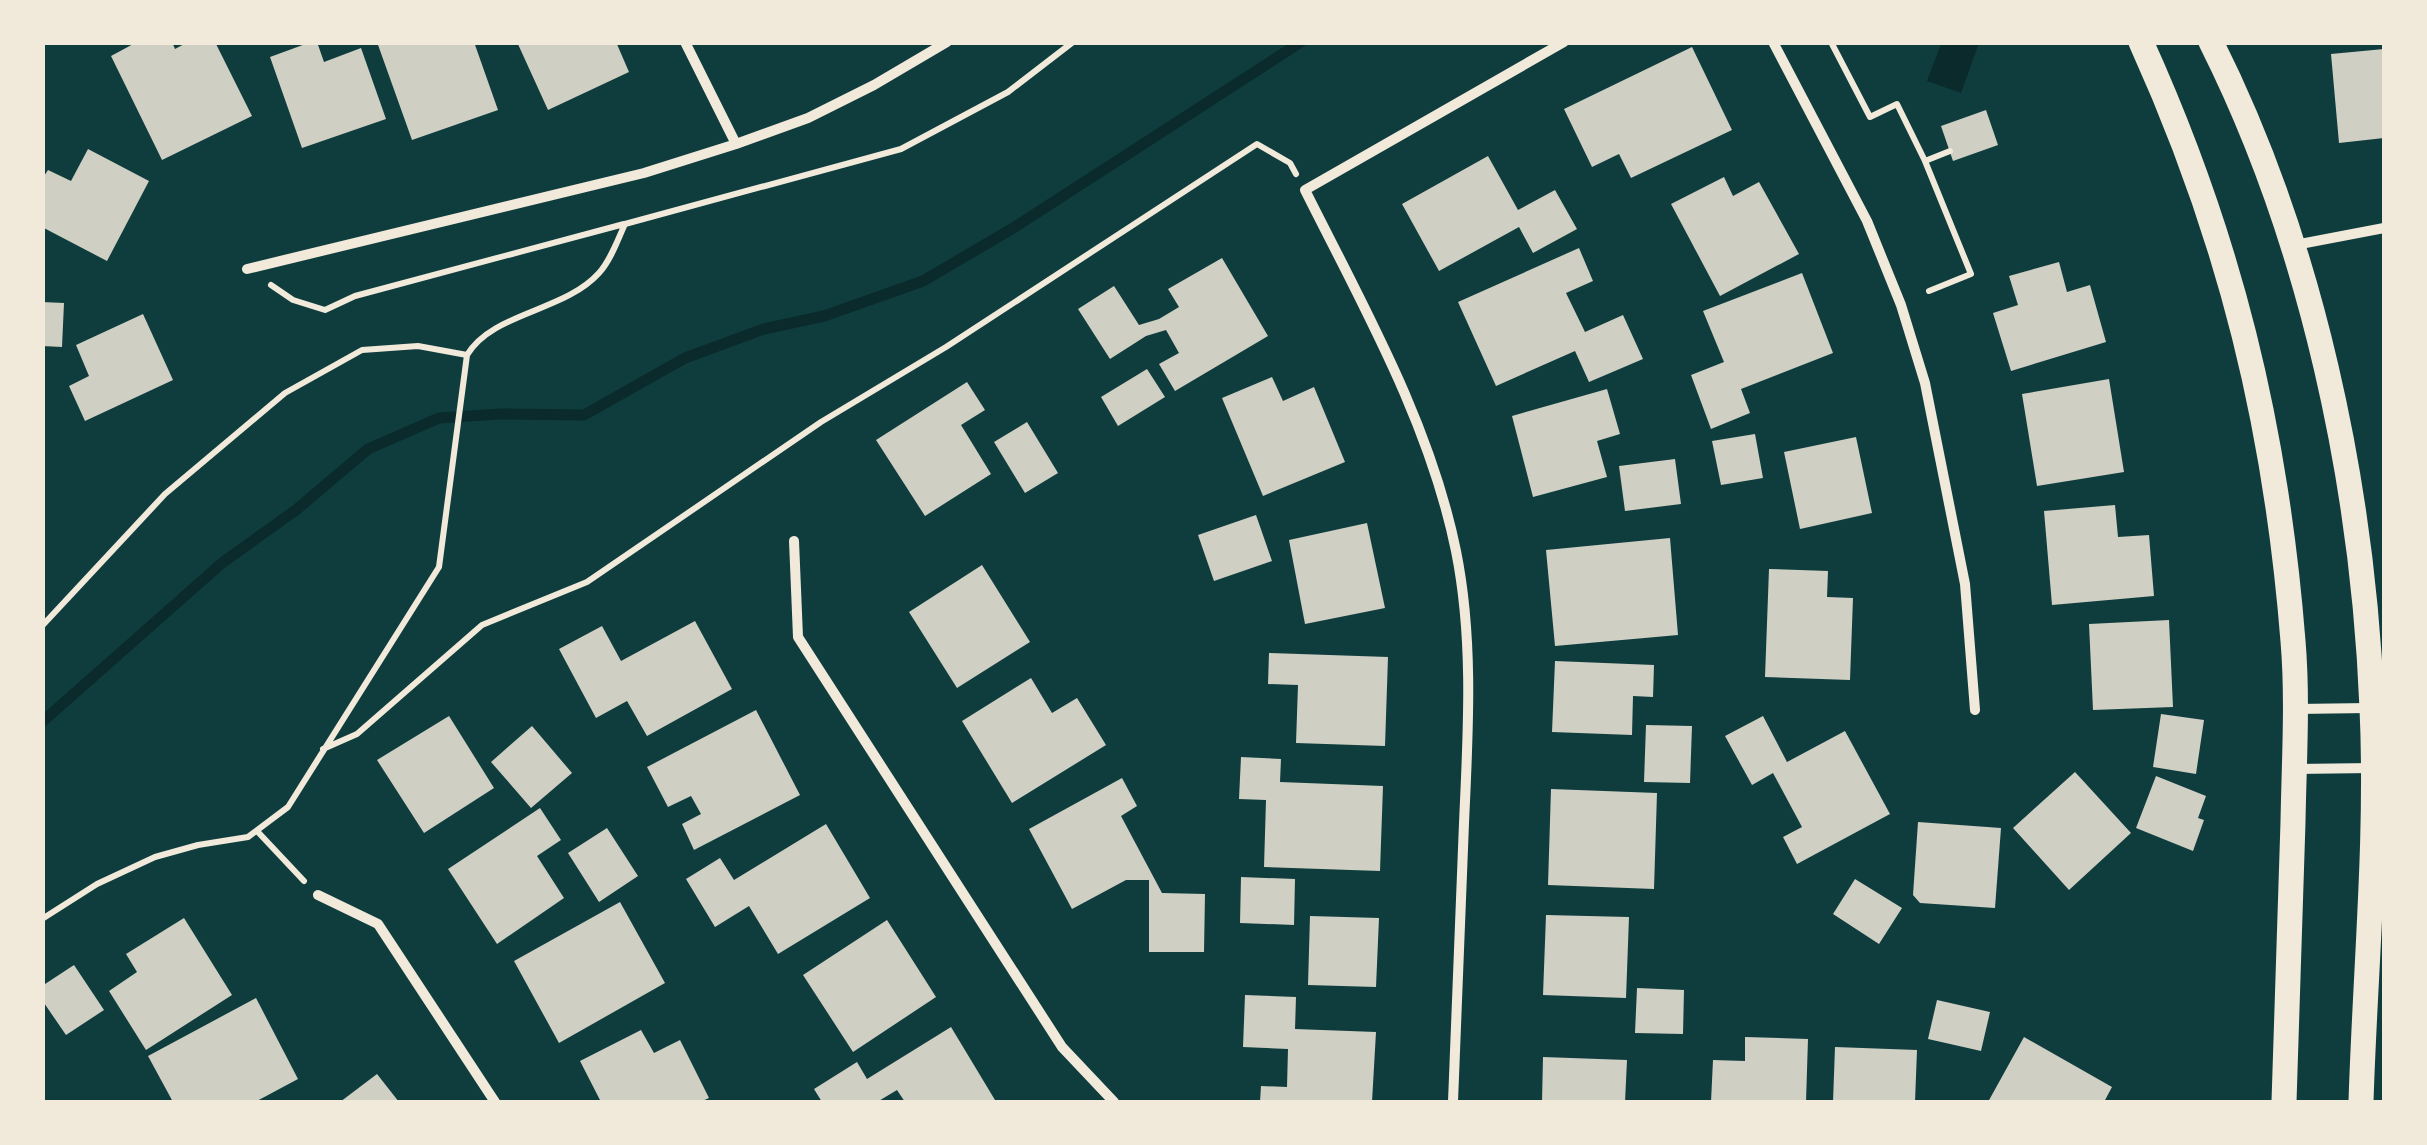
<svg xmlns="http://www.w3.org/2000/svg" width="2427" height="1145" viewBox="0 0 2427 1145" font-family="'IBM Plex Sans',sans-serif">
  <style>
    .water { fill: #0a2a2b }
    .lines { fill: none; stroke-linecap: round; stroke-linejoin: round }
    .stream { stroke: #0a2a2b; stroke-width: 11 }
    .building { fill: #cfcfc3 }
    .path { stroke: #f1e9da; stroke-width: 6 }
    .minor { stroke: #f1e9da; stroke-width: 10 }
    .primary { stroke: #f1e9da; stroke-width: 25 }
  </style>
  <rect width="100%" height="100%" fill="#0f3d3e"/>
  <!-- water -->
  <path class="water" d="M1938,43H1979L1961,93L1927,81L1941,44Z"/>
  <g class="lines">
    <!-- stream -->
    <path class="stream" d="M42,722L222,563L296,510L368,449L439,418L500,414L584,415L685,358L764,329L824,316L923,281L1015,227L1301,42"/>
  </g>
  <!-- building -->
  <path class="building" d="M137,42H172L175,49L188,42H215L252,116L162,160L111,56Z
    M311,42H317L324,62L361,48L386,119L302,148L270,57Z
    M377,42H474L498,110L412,140Z
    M517,42H616L629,72L548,110Z
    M1692,47L1732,130L1631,178L1619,154L1592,167L1564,109Z
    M2384,49V138L2339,143L2331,54Z
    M1986,110L1998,145L1953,161L1941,126Z
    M88,149L149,181L107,261L42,227V179L48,170L71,181Z
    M1488,156L1518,210L1555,190L1577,229L1533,253L1519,227L1439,271L1402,204Z
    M1724,177L1733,196L1759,182L1799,254L1720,296L1671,204Z
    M1579,248L1593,281L1566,293L1585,332L1623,315L1643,359L1589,382L1575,351L1496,386L1458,302Z
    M1222,258L1268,336L1175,391L1159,364L1179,353L1166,330L1146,336L1110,359L1078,309L1114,286L1139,325L1159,319L1179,307L1168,289Z
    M2059,262L2067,292L2090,285L2106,342L2011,371L1993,313L2018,305L2009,276Z
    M1802,273L1833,353L1741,389L1750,413L1711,429L1691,375L1724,362L1703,311Z
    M42,302L64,303L62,347L42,346Z
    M143,314L173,380L85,421L69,386L89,376L76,345Z
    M1147,369L1165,397L1118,426L1101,397Z
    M1272,377L1283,401L1314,387L1345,462L1263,496L1222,398Z
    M2109,379L2124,472L2037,486L2022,394Z
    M967,382L985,410L961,425L991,474L925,516L876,440Z
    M1607,389L1620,434L1597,441L1607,477L1533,497L1512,416Z
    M1027,422L1058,473L1025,493L994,442Z
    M1755,434L1763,478L1721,485L1712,441Z
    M1856,437L1872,513L1800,529L1784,452Z
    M1675,459L1681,504L1625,511L1619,466Z
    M2115,505L2118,537L2149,535L2154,596L2052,605L2044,511Z
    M1256,515L1272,561L1214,581L1198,535Z
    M1367,523L1385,608L1305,624L1289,540Z
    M1670,538L1678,635L1555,646L1546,550Z
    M982,565L1030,642L957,688L909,612Z
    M1769,569L1828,571L1827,597L1853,598L1850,680L1765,677Z
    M2169,620L2173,707L2093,710L2089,624Z
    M695,621L732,689L647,736L627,701L596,718L559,649L602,626L621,661Z
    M1269,653L1388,657L1385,746L1296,743L1298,685L1268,684Z
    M1555,661L1654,665L1653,697L1633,696L1632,735L1552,732Z
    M1031,678L1052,713L1077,698L1106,745L1012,803L962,721Z
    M756,710L800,795L694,850L682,824L701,814L691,796L668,807L647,767Z
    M2161,714L2204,720L2196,774L2153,767Z
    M449,716L494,788L424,833L377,760Z
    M1763,716L1787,762L1845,731L1890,814L1797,864L1783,837L1802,827L1773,773L1752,785L1725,736Z
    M1646,725L1692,726L1690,783L1644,782Z
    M532,726L572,773L531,808L491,762Z
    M1241,757L1281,759L1280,782L1383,786L1380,871L1264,867L1266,800L1239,799Z
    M2075,772L2131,833L2069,890L2013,828Z
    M2156,776L2206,796L2198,818L2204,820L2193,851L2136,828Z
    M1122,778L1137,806L1121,816L1162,893L1205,894L1204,952H1149V880H1126L1072,909L1029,829Z
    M1551,789L1657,793L1654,889L1548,885Z
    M540,808L561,840L537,856L564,898L497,944L448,869Z
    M1918,822L2001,828L1995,908L1920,903L1913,895Z
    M826,824L870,898L778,954L749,906L715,927L686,879L720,858L734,880Z
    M607,828L638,876L599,902L568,853Z
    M1241,877L1295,879L1294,925L1240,923Z
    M1855,879L1902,908L1879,944L1833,914Z
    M620,902L665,983L559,1043L514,961Z
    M1546,915L1629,917L1626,998L1543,995Z
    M1310,916L1379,918L1376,987L1308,985Z
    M184,918L232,995L146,1050L109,991L137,972L126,954Z
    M887,920L936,997L853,1052L803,975Z
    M74,965L104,1010L66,1035L42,1000V986Z
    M1637,988L1684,990L1683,1034L1635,1033Z
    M1245,995L1296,997L1295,1029L1376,1032L1372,1102H1260L1261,1086L1287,1087L1288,1049L1243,1047Z
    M256,998L298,1079L255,1102H173L148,1056Z
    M1937,1000L1990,1012L1981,1051L1928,1039Z
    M951,1027L995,1100L992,1102H905L897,1090L877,1102H822L814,1089L857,1062L867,1079Z
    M641,1030L654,1053L680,1040L709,1098L700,1102H601L580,1061Z
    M1745,1037L1808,1039L1806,1102H1711L1713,1060L1745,1061Z
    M2024,1037L2112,1087L2104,1102H1988Z
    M1835,1047L1917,1050L1915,1102H1833Z
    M1543,1057L1627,1060L1625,1102H1542Z
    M377,1074L399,1102H340Z"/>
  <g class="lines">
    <!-- path -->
    <path class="path" d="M1831,42L1870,117L1897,104L1925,161L1971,274L1929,291
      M1925,161L1950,151
      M271,285L293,300L325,310L355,296L624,224
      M42,626L165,494L285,393L362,350L418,346L467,355
      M323,749L357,734L482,625L587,582L821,422L946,347L1257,144L1290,163L1296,174
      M257,831L304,881
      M42,919L97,884L155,857L198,845L248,837L288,807L439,567L467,355C493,312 564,312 599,273C611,260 618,239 625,224L901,149L1008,92L1073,42"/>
    <!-- minor -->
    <path class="minor" d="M685,42L736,144
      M1773,42L1867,221L1901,305L1925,383L1965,584L1975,710
      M2295,245L2384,228
      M247,269L644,173L736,144L808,118L874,85L947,42
      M794,541L798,637L1062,1047L1114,1102
      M2296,709L2369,708
      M2295,769L2373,768
      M318,895L378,924L495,1102
      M1453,1102C1457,1009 1460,916 1464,823C1468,734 1474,640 1456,551C1430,423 1363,306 1305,190L1564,42"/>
    <!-- primary -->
    <path class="primary" d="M2141,42C2230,238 2276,427 2293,641C2298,700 2294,762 2293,822C2290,916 2287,1009 2284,1102
      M2211,42C2312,243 2363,485 2372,708C2378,838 2365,972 2361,1102"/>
  </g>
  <!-- border -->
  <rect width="2427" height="1145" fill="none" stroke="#f1e9da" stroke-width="90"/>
</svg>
